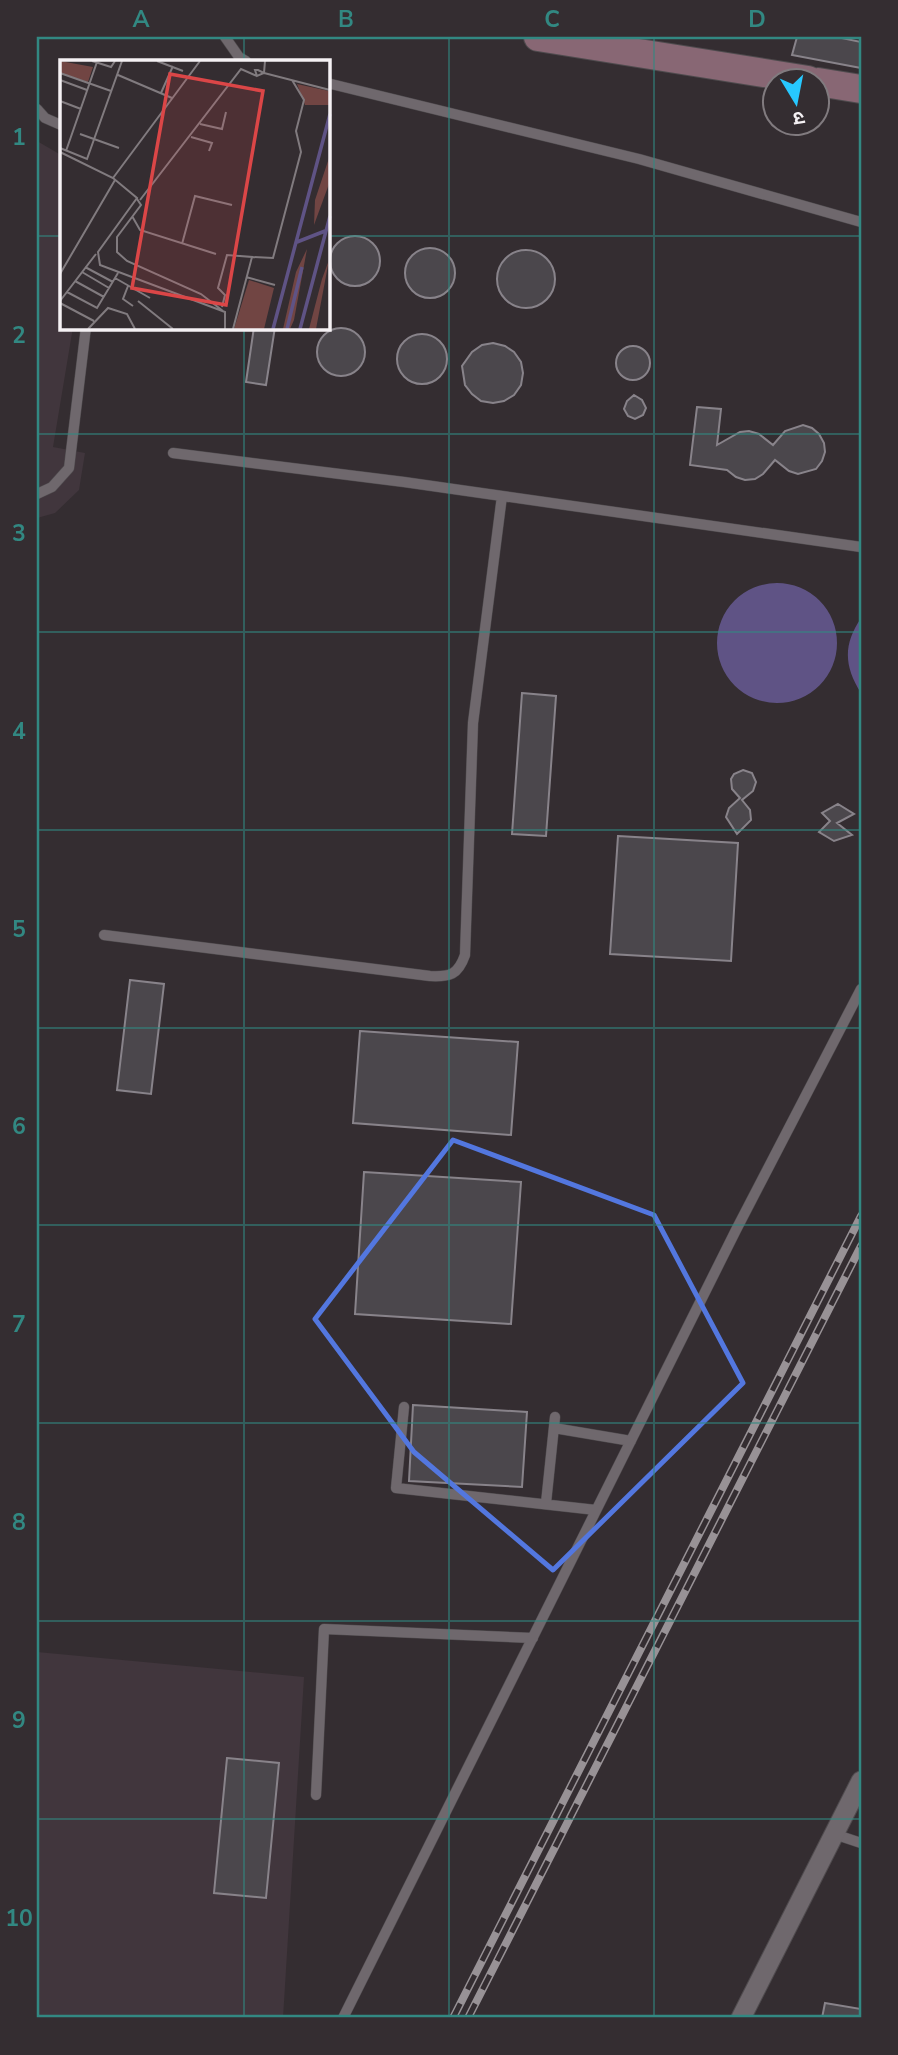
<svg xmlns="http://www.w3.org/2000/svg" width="898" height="2055" viewBox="0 0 898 2055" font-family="'Nunito Sans','Noto Sans Devanagari',sans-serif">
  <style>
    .built { fill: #41363d }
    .water { fill: #5f5385 }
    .building { fill: #4b474c; stroke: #88838a; stroke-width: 2 }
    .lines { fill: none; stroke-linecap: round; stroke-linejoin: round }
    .lane-casing { stroke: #4f4b4e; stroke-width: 11 }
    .street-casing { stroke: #4f4b4e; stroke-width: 21 }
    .secondary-casing { stroke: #4f4b4e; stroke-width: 30 }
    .lane { stroke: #6f686d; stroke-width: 10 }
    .street { stroke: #6f686d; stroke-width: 19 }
    .secondary { stroke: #886774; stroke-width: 28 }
    .rail-casing { stroke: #989296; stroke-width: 8 }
    .rail { stroke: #342d31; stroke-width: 5; stroke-dasharray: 16; stroke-linecap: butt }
    .marked { fill: none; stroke: #5377df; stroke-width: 5; stroke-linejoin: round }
    .grid { fill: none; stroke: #328882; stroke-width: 2; stroke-opacity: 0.55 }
    .inset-river { fill: none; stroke: #5f5385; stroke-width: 3.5 }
    .inset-road { fill: none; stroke: #817b7f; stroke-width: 2 }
    .view { fill: #db4647; fill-opacity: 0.15; stroke: #db4647; stroke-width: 3.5 }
    .inset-edge { fill: none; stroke: #f5f1f4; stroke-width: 3.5 }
    .neatline { fill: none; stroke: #328882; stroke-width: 2.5 }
    .grid-label { font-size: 23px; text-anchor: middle; font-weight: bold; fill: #328882 }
  </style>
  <rect width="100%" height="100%" fill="#342d31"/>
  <!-- built -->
  <path class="built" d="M37,141L61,155V327H73L53,447L85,453L79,490L55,513L37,518Z
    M37,1652L304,1677L283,2018H37Z"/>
  <!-- water -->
  <path class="water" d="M717 643a60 60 0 1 1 120 0a60 60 0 1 1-120 0Z
    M861,618V693C844,666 843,645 861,618Z"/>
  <!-- building -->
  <path class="building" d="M797,37H837L861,42V68L792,55Z
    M330 261a25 25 0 1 1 50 0a25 25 0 1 1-50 0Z
    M405 273a25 25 0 1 1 50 0a25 25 0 1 1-50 0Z
    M497 279a29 29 0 1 1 58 0a29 29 0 1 1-58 0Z
    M254,327H275L266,385L246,382Z
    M317 352a24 24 0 1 1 48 0a24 24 0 1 1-48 0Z
    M397 359a25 25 0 1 1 50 0a25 25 0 1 1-50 0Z
    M493,343L505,346L514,352L521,362L523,373L521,385L514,395L504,401L493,403L481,401L472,394L465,385L462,366L472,352L482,345Z
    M616 363a17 17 0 1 1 34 0a17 17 0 1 1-34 0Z
    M634,395L642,400L646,408L643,415L635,419L628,416L624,409L627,401Z
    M697,407L721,409L717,445L740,432L749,431L759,434L773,445L785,431L803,425L812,428L819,434L824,443L825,452L822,461L816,469L798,474L789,471L775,460L763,474L755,479L745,480L736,477L727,470L690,465Z
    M522,693L556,696L546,836L512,834Z
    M743,770L752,773L756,782L753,791L742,800L750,810L751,820L737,834L726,817L729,808L740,798L732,789L731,779L734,774Z
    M838,804L854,814L837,823L852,835L834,841L819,832L830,821L822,813Z
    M618,836L738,843L731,961L610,954Z
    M130,980L164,984L151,1094L117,1090Z
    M360,1031L518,1042L511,1135L353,1123Z
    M364,1172L521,1182L511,1324L355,1314Z
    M413,1405L527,1412L522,1487L409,1481Z
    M227,1758L279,1763L266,1898L214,1893Z
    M825,2003L861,2009V2018H822Z"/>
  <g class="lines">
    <defs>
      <path id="lane" d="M225,37L239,57L246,61
        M327,83L639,159L861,222
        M37,109L45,118L61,125
        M173,453L404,482L861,547
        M37,494L52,487L69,468L86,327
        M104,935L430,976C450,977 458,975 465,955L473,723L502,496
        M404,1407L396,1488L596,1510
        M554,1428L631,1441
        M546,1503L555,1417
        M316,1795L324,1629L533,1638
        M834,1834L861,1843
        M343,2018L736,1230L861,989"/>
      <path id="street" d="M741,2018L861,1781"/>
      <path id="secondary" d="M538,37L808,80
        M818,82L861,89"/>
    </defs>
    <!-- lane casing -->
    <use href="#lane" class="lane-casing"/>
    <!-- street casing -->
    <use href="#street" class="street-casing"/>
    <!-- secondary casing -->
    <use href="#secondary" class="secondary-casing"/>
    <!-- lane -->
    <use href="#lane" class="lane"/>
    <!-- street -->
    <use href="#street" class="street"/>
    <!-- secondary -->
    <use href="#secondary" class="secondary"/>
    <defs>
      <path id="rail" d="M453,2018L861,1216
        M468,2018L861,1246"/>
    </defs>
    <!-- rail casing -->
    <use href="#rail" class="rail-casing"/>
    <!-- rail -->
    <use href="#rail" class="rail"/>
  </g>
  <!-- marked area -->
  <path class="marked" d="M453,1140L654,1215L743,1383L553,1570L414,1452L315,1319Z"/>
  <!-- grid -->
  <path class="grid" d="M244,37V61M449,37V2018M654,37V2018M37,236H61M327,236H861M244,327V2018M37,434H861M37,632H861M37,830H861M37,1028H861M37,1225H861M37,1423H861M37,1621H861M37,1819H861"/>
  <!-- overview -->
  <g transform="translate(60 60)">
    <rect width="270" height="270" fill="#342d31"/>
    <path d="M0,1L33,7L28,22L0,13ZM237,24L269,31V45H245ZM269,98V124L254,165L255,140ZM247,189L234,260L230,269H223L236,212ZM269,200L256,269H249L262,219ZM189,220L214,228L204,269H174Z" fill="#714543"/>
    <path class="inset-river" d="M237,182L265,171M213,269L270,54M227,269L242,207M240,269L270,156"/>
    <path class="inset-road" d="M32,1L51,7L55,1M97,1L123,11M205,1L204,13L270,30M195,10H198L204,13L197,16ZM0,13L51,31M58,15L112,38M0,20L27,30M101,33L113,6M0,41L21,49M140,64L162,69L166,52M20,74L59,88M131,77L152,83L149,91M0,88L27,99L62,1M6,91L37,2M0,92L53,118L77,138L38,192L40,205L165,252V269M53,118L140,1M77,139L81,145L57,177V192L67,201L141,234L163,251M80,140L181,9L197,16M72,156L80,170L156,194M122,184L135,136L172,145M192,197L213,198L241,92L236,71L244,40L232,20M25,207L53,222M22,212L49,228M0,214L55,120M186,217L215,225M55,218L90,238M15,221L44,237M68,226L63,239L73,246M7,232L37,248L58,213M0,241L36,194M78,241L113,269M0,243L34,261M162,247L165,235L158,228L167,195L192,197L173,269M28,269L48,248L67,254L75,269"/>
    <path class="view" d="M110,14L203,31L166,245L72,228Z"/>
    <rect width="270" height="270" class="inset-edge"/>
  </g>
  <!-- border -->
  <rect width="898" height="2055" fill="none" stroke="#342d31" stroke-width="77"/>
  <!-- north arrow -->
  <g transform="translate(796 102) rotate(170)"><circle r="33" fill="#342d31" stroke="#817b7f" stroke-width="2"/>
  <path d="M0-5L12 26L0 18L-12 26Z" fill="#27c8ff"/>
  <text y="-10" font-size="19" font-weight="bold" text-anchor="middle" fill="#f5f1f4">उ</text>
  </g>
  <rect x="38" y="38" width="822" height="1978" class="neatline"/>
  <g class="grid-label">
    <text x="141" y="27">A</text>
    <text x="346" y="27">B</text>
    <text x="552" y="27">C</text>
    <text x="757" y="27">D</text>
    <text x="19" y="145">1</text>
    <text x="19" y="343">2</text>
    <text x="19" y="541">3</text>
    <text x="19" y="739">4</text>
    <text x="19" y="937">5</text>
    <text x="19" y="1134">6</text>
    <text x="19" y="1332">7</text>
    <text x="19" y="1530">8</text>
    <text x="19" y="1728">9</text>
    <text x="19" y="1926">10</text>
  </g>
</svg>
